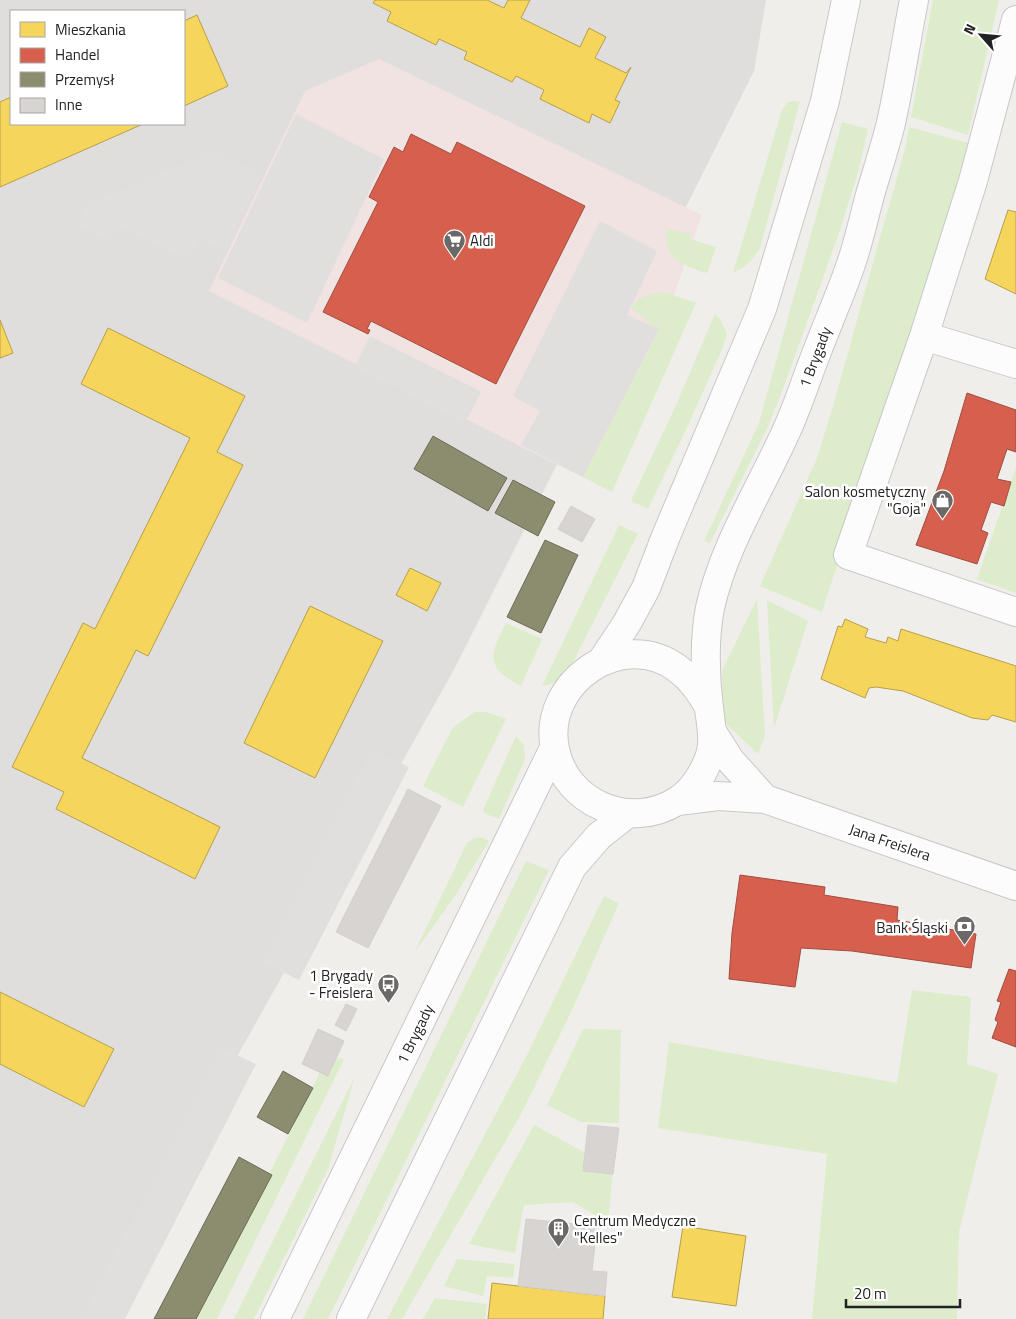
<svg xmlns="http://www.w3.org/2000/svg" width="1016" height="1319" viewBox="0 0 1016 1319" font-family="'Titillium Web',sans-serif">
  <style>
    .residential { fill: #dfdedc; fill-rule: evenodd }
    .commercial { fill: #f1e3e1 }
    .grass { fill: #ddeccb }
    .parking { fill: #e0dfde }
    .homes { fill: #f6d55c; stroke: #b69f4b }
    .shops { fill: #d6604d; stroke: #a04d40 }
    .industry { fill: #8c8c6e; stroke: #6c6c57 }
    .building { fill: #d7d4d2; stroke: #d3d0cc }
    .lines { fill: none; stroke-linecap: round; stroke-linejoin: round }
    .minor-casing { stroke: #c9c8c7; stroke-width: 30 }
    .minor { stroke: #fdfcfc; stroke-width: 28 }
    .labels { text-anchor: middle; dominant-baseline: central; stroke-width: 5; stroke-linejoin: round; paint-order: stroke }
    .poi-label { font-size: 15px; fill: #222; stroke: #fff; text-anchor: end }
    .street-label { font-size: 15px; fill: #222; stroke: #fff }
  </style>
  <rect width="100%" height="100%" fill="#f0eeeb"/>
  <!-- residential -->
  <path class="residential" d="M0,0H766L754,71L457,664L90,1319H0ZM11,11H184V124H11Z"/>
  <!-- commercial -->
  <path class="commercial" d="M379,59L702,215L667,315L588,480L209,291L305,91Z"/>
  <!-- grass -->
  <path class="grass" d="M933,0H999L968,135L911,117Z
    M792,101L800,102L760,248C753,260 746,267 733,273L782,110L787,103Z
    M842,122L868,129L858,173L840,230L786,381L768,427L710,543L704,541L759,423Z
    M909,127L972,144L822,612L760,586L817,458L833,406L906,145Z
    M667,229L691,234L690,239L716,247L707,273C682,265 663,260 667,229Z
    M664,292L696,303L612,492L583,477L659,330L631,308C639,296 650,294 664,292Z
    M715,314L720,319L727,334L723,347L690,421L648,509L631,501L677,403Z
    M1016,467V593L977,579Z
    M619,525L638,534L568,672C560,681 554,684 542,686Z
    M757,599L765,736L758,754L722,720V671Z
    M767,600L808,621L774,728Z
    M506,623L542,639L521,686C485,667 489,656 506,623Z
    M475,712H487L506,719L463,807L423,786L451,731L457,724Z
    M516,736L524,745L525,759L499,819L486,814L483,810Z
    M481,837L489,841L455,896L414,953L467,843L474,838Z
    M526,861L549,870L328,1319H303Z
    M604,896L619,903L572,1010L520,1116L402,1319H387L528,1053Z
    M912,990L971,997L967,1064L998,1074L959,1232L957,1319H812L827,1154L658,1128L669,1042L897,1083Z
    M583,1029L621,1030L619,1123L581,1122L547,1105Z
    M337,1058L344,1059L217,1319H197L320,1072L328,1076Z
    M355,1076L328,1169L254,1319H234Z
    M534,1125L613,1168L608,1223L573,1202L524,1205L515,1253L469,1244Z
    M457,1259L515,1264L513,1278L487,1276L483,1296L444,1286Z
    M435,1298L487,1304L485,1319H423Z"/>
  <!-- parking -->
  <path class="parking" d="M296,114L384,159L307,323L218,278Z
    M212,151L263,173L225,251L199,239L188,261L118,226L106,240L76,225L89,203Z
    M600,221L657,251L627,315L659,329L583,477L521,445L540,411L513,396Z
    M370,336L481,392L465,423L354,367Z
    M372,748L409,767L299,980L262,962Z
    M221,1048L256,1064L125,1319H81Z"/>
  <!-- homes -->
  <path class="homes" d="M375,0H487L504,8L508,0H530L521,18L580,47L589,28L606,37L595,58L626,73L631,67L615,100L620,102L610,123L592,114L589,123L540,99L544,90L516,76L512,82L464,59L467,52L439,39L436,45L387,21L391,12L373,3Z
    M197,15L228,86L184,106V21Z
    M11,97V124H143L0,187V102Z
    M1008,210L1016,212V294L985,279Z
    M0,320L13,353L0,358Z
    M108,328L245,396L217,452L243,465L148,656L136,650L82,758L220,827L195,879L56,809L64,792L12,767L83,623L95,629L190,438L81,384Z
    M410,568L441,583L427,611L396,595Z
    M310,606L383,641L315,778L244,743Z
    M845,619L868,629L865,637L886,643L888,637L898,641L901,629L1016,666V722L992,715L988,720L972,718L903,691L876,687L869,688L865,698L821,679L838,626L842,627Z
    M0,992L114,1049L84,1107L0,1064Z
    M683,1226L746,1236L736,1306L672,1297Z
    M492,1283L605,1296L603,1319H488Z"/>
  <!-- shops -->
  <path class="shops" d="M411,134L451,154L457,142L585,206L496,384L371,321L367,329L370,330L368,334L323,312L378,202L369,197L394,147L403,152Z
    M967,393L1016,410V452L1007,449L997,479L1011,482L1004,506L991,502L981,530L988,533L977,564L916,545L944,471Z
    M740,875L825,887L824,895L898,907L897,920L976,934L971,968L852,951L801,948L795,987L729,979L732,933Z
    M1009,969L1016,971V1047L992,1038L998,1022L995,1020L1001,1002L997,1001Z"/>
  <!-- industry -->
  <path class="industry" d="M433,436L507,478L488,511L414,469Z
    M513,480L555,502L538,536L495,513Z
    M545,540L578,555L541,633L507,617Z
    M283,1071L313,1088L288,1134L257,1117Z
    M239,1157L272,1175L196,1319H154Z"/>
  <!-- building -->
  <path class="building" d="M571,506L595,519L582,542L558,529Z
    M408,789L441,806L368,948L336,932Z
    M346,1004L357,1009L346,1031L335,1025Z
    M318,1029L344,1041L328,1076L302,1064Z
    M588,1125L619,1128L613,1174L583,1171Z
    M526,1219L597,1226L592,1271L607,1272L605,1296L518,1286Z"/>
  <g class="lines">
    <defs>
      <path id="minor" d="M1016,20L973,181L924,336L848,555L1016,612
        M924,336L1016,364
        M601,662L627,623L646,588L666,536L762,309L825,101L846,0
        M709,707C700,692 692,679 678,669C623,627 541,682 555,749C565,803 630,831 677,801C690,793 701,778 707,763C716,744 711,727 709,708C705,678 704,638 710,608C724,544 763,485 789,425C800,400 808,374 818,349C829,320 842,291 852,261C859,240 864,217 870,195C877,171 885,147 891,123C900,82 906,41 914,0
        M713,733L730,760L765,799
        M678,801L718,796L765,799L1016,886
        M275,1319L554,748
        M351,1319L572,867L599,836L627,814"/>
    </defs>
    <!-- minor casing -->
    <use href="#minor" class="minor-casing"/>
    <!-- minor -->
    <use href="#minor" class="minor"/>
  </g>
  <!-- icons -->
  <defs>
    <symbol id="supermarket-pin" viewBox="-11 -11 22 30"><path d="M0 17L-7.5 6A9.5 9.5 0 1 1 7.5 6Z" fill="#6a6968" stroke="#fff"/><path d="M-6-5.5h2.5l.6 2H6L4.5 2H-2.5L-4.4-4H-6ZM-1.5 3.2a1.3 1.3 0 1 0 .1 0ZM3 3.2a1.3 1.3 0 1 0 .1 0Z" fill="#fff"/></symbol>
    <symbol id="shop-pin" viewBox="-11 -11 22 30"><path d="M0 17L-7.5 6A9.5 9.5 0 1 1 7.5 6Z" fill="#6a6968" stroke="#fff"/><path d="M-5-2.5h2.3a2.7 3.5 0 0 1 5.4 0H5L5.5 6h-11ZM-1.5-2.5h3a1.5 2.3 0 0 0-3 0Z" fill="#fff"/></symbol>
    <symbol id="bank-pin" viewBox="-11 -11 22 30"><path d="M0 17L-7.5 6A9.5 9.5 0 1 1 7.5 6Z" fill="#6a6968" stroke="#fff"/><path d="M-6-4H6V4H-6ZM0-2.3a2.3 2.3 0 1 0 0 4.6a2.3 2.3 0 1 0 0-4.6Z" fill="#fff"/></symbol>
    <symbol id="bus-pin" viewBox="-11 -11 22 30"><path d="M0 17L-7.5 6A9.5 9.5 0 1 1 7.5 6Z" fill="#6a6968" stroke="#fff"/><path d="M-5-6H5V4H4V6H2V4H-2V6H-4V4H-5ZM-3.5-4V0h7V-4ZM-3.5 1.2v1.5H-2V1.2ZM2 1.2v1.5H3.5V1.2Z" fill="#fff"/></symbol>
    <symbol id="building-pin" viewBox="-11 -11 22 30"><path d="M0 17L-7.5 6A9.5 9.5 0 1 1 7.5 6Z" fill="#6a6968" stroke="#fff"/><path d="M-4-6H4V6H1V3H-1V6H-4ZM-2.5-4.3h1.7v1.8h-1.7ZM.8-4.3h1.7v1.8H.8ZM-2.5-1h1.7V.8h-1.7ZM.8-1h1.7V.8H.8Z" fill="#fff"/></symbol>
  </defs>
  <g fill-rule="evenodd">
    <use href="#supermarket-pin" x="442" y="228" width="25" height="34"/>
    <use href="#shop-pin" x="930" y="488" width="25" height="34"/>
    <use href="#bank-pin" x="952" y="914" width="25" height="34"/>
    <use href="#bus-pin" x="376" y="972" width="25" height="34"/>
    <use href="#building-pin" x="546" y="1216" width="25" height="34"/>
  </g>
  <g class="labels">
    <!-- poi labels -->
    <g class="poi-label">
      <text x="470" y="240" text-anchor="start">Aldi</text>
      <text x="926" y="491">Salon kosmetyczny<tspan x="926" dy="17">"Goja"</tspan></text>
      <text x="948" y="927">Bank Śląski</text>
      <text x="373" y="975">1 Brygady<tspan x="373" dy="17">- Freislera</tspan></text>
      <text x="574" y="1220" text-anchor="start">Centrum Medyczne<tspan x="574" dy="17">"Kelles"</tspan></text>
    </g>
    <!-- street labels -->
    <g class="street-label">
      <text transform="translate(815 357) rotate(-69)">1 Brygady</text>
      <text transform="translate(890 842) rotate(19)">Jana Freislera</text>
      <text transform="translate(415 1034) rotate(-64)">1 Brygady</text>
    </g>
  </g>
  <!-- legend -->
  <rect x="10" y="10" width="175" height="115" fill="#ffffff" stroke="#a7a7a7"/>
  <rect x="20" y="22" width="25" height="15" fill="#f6d55c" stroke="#a7a7a7"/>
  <text x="55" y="35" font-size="15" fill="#222222">Mieszkania</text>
  <rect x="20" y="48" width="25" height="15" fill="#d6604d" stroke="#a7a7a7"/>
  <text x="55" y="60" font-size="15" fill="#222222">Handel</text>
  <rect x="20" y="72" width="25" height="15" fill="#8c8c6e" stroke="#a7a7a7"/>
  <text x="55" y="85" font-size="15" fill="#222222">Przemysł</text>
  <rect x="20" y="98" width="25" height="15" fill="#d7d4d2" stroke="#a7a7a7"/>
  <text x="55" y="110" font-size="15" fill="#222222">Inne</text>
  <!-- north arrow -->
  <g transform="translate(981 35) rotate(297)" stroke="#ffffff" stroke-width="4" paint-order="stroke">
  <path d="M0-4L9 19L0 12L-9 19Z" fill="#222222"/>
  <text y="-8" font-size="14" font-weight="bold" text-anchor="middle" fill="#222222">N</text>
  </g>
  <!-- scale -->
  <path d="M846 1299v8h114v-8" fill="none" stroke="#222222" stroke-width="2.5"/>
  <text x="854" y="1299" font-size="15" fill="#222222" stroke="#ffffff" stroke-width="4" paint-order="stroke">20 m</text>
</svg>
